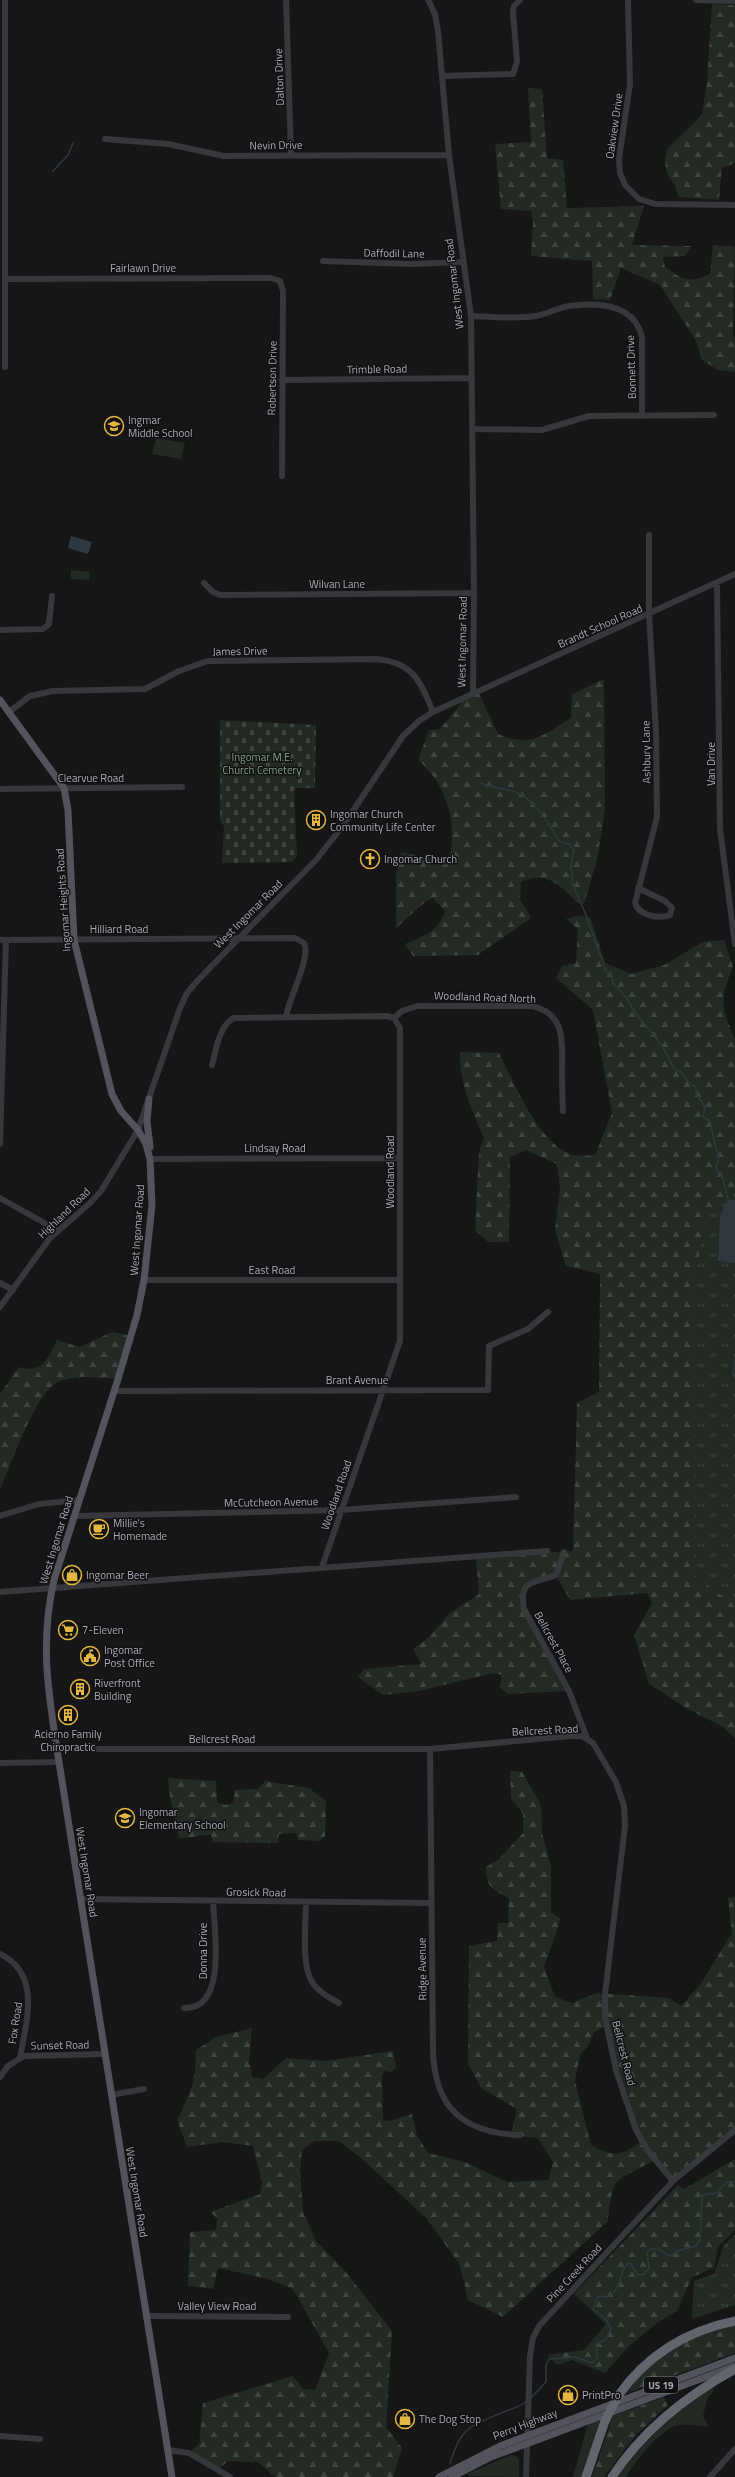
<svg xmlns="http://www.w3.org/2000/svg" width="735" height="2477" viewBox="0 0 735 2477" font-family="'Titillium Web',sans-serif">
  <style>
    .green { fill: #222a23 }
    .forest { fill: url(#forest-firs); fill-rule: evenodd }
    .cemetery { fill: url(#cemetery-stones) }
    .park { fill: url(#park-tufts) }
    .water { fill: #30383f }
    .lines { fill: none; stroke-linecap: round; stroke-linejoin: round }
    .stream { stroke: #30383f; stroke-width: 1.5 }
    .minor { stroke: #37383c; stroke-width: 6 }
    .major { stroke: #53545b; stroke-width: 7 }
    .highway { stroke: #63656d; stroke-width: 9 }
    .highway-bridge { stroke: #63656d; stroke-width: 9 }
    .labels { text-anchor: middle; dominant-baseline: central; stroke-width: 3; stroke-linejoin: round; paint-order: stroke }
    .shield { fill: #111112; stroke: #7b7e85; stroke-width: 1 }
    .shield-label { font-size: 10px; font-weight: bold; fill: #a9acb6 }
    .street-label { font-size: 11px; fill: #a9acb6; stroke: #111112 }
    .poi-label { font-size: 11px; fill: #a9acb6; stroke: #111112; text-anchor: start }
    .park-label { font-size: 11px; fill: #81a085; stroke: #111112 }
  </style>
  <defs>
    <pattern id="forest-firs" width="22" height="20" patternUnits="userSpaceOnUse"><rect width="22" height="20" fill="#222a23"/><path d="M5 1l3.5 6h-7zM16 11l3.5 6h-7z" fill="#3f4641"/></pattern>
    <pattern id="cemetery-stones" width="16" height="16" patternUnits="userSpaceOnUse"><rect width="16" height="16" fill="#222a23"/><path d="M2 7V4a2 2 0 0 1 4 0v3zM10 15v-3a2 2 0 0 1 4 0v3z" fill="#3f4641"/></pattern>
    <pattern id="park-tufts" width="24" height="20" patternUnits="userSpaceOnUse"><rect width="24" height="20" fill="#222a23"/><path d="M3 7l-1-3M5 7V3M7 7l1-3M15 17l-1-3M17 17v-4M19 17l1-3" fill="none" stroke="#3f4641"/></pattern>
  </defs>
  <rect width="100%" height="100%" fill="#161617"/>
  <!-- green -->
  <path class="green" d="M156,438L185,443L181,459L152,454Z
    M71,570L90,572L89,580L71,579Z
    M712,2387L714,2392L708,2397L703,2416L709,2427C698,2426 682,2422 672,2427C656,2436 635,2461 626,2477H618C644,2440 675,2413 712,2387Z
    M601,2416L605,2421L586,2477H573L589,2420Z
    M511,2455L516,2456L519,2460V2477L468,2476L467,2474Z"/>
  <!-- forest -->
  <path class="forest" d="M712,4L735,5V163L722,168L719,200L679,197L675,186L667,174L665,161L667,149L702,115L707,82Z
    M528,88L542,89L547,158L563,160L567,208L644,206L632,245L692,246L685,256L663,257L665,267C683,280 688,284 710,274L713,245L735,247L733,335L735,338V372L718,370L702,360L696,341L660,285L621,268L610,300L593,299L592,261L531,256L533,223L531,211L501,209L495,144L531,142Z
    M604,679L605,809L597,860L584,904L578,903C560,886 547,870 521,882L520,899L531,918L478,955L413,956L405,944C424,936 438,932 445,911L433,898L425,902L396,928V876L401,852L423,857H448C452,850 452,845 452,836C452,806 441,780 418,760L429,730L440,729L460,705L463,698L478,691L498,734C530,748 544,735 571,718L572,694Z
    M577,916L590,917L605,963L631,974L664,965L703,942L724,940L733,967C719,1000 721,1007 735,1039V1738L723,1727L686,1708L649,1684L634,1635L652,1603L647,1593L570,1600L556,1576L524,1587V1609L569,1691L508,1694L500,1688L502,1675L493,1673L419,1691L383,1695L358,1677L364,1669L421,1664L413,1649L427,1639L450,1613L479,1594L476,1556L573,1551L577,1403L599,1392L600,1274L566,1266L555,1230L560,1190L557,1164L526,1150L510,1157L509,1242H488L475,1230L479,1152L484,1138C472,1110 459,1083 460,1052L499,1053C514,1083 534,1131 562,1150C572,1157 583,1156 595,1155L612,1113L593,1010L556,978L562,966L576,963L578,929L566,919Z
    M112,1332L131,1336L118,1379C101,1378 66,1373 52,1386C32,1403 12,1463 0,1489V1394L19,1367C43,1374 47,1359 57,1340L80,1347Z
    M510,1771L522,1772L541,1805L542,1833L551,1866V1912L561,1919L544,1967L555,1997L572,2003L597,1993L669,1998L681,2006L700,1985L732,1933L728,1898L735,1897V2130L673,2181L655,2159C616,2185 614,2168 608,2221L503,2317L468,2300L460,2265L426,2218L361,2158L338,2141H314L302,2150L300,2172L303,2212L316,2241L345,2271L392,2331L386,2427L402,2448L393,2477H275L258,2462L228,2461L218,2470L189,2453L199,2444L203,2403L293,2376L303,2389L315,2390L329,2353L293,2289L268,2279L218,2268L213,2289L188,2286L190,2232L216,2230L217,2218L210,2212L260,2194L262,2182L253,2146L223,2142L187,2147L177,2120C191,2092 196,2081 196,2050L216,2037L252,2028L249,2060L252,2077L263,2079L286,2058L325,2061L393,2051L396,2067L392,2072L385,2071L382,2075L383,2120L389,2121L412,2114L417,2136L428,2153L465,2162L507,2182L548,2180L553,2162L538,2138L511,2135L517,2109L481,2088L468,2063L469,1946L497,1941L498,1923H508L509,1898C492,1889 486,1887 486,1867L498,1860L523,1833V1814L511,1798ZM606,2026L642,2141C621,2156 614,2158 591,2145L575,2081L580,2055L588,2046L594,2032Z
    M168,1778L216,1781L217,1802L225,1805L233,1803L235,1790L258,1789L265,1781L309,1788L326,1801L325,1836L319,1841L298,1840L296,1833L279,1834L278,1843L213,1842L211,1835C200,1834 191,1839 179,1838L170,1798Z
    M735,2159V2230L718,2247L714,2268L692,2277L677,2311L657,2323L629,2346L605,2373L572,2360L558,2365L547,2355L584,2350L606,2324L574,2294L678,2185L684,2189Z
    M735,2325V2353L627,2393C648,2354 694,2336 735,2325Z
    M664,2397L668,2405L636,2435L604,2477H592L613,2416Z"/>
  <!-- cemetery -->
  <path class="cemetery" d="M220,720L316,725L315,788H297L294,790L297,856L292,862L222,863L224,827L220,820Z"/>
  <!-- park -->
  <path class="park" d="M735,1191V1605L696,1577L695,1278L707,1212Z
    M735,2235V2305L692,2319L694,2281L714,2274L724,2245Z"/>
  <!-- water -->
  <path class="water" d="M71,536L92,542L88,554L68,548Z
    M728,1200H735V1263L718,1261L720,1215Z"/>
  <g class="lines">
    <!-- stream -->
    <path class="stream" d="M53,171L68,155L73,143
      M481,783C493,789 508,788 520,794C537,803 550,826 560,842L569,844L574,850L571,866L573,885L586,915L606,971L611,975L613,983L626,997L636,1014L661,1044L675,1070L681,1072L688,1082L696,1087V1093L705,1107L703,1117L710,1121C713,1133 714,1146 719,1156L716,1168L723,1179L728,1200
      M735,1360L733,1374L735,1378
      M531,2398L546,2382V2365L549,2359L575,2357L592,2363L597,2358L596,2344L605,2340L611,2330L607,2320L593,2309L598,2296L607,2297C626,2287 617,2268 630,2263L638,2275L644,2274L649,2268L647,2252L651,2249H658L670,2256L680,2250L696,2246L700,2240L702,2195L716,2193L727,2182H735
      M450,2464C461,2425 471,2426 506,2411C513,2409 520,2406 526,2402"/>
    <!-- minor -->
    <path class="minor" d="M286,0L291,154
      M428,0L435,14L438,31L449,155L471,316L474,593L473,694
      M628,0L630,84L619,159L620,173L625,185L639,199L655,204L735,205
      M696,0L735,1
      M442,76L513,74L517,62L513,12L514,6L520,0
      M105,139L168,144L224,156L449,155
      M323,261L411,264L463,262
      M6,279L271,278L280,281L283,291L282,476
      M471,316C493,317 515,319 536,316C547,314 557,308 569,306C598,302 634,303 642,337V416
      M5,367V0
      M282,380L472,378
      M473,429L542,430L589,416L714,415
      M204,583L213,592L220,595L474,593
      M717,583L720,829L735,944
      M0,630L43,629L49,624L52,596
      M9,712L30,696L53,691L145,689L179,671L208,661L374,659C411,661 420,679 433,712
      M0,789L182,787
      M638,888L665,901L672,908L670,915C659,919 639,916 635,903L657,817L656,732L649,614V535
      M0,940L295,938L304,943C312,956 288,1000 286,1017
      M394,1018L402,1011L417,1006H532C563,1013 563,1038 562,1064C562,1080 562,1095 563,1111
      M212,1065C216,1051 219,1025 234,1018L387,1016L394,1018L400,1028V1341L322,1567
      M0,1144L6,940
      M150,1159L400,1158
      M0,1198L57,1230
      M144,1280H400
      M0,1283L13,1290
      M0,1307L50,1238L90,1203L101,1191L138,1130L180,1008L187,993L198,980L316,860L342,827L403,736L419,721L433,712L735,574
      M114,1391L488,1390L489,1346L528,1329L548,1312
      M0,1516L39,1504L79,1500
      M75,1516L341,1510L516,1497
      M564,1552L556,1575C532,1584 519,1579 524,1609L569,1691L587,1738
      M0,1592L547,1551
      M57,1749H430L571,1736H582L593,1743L616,1782L624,1806L625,1826L605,1994V2018L616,2070L636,2130L648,2151L673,2181
      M430,1749L433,2051C435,2108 463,2133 520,2135
      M0,1763L59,1762
      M80,1899L431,1903
      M306,1902C306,1923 301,1965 312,1982C318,1992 329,1998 339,2003
      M0,1954C42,1974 26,2022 20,2058
      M184,2008C228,2010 214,1928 213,1901
      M0,2077L8,2066L24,2056L105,2054
      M111,2095L144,2089
      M146,2316L288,2317
      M0,2436L40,2439
      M168,2450L189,2453L230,2477
      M526,2477L530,2356L533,2338L539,2326L673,2181L735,2130
      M710,2477L735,2449"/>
    <!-- major -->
    <path class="major" d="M0,700L64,788L68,810L74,940L112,1094L121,1111L138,1130L146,1144L150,1159L152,1205L144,1280L137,1315L118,1379L54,1580C39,1645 49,1697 59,1762L172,2477
      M149,1099L147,1121L150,1147
      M439,2477L500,2446L735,2358
      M452,2477L491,2457L735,2366"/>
    <!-- highway -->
    <path class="highway" d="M618,2396C647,2355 686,2331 735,2321
      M586,2477L605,2421
      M612,2477C643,2430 686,2396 735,2369"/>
    <!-- highway-bridge -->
    <path class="highway-bridge" d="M605,2421L618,2396"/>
  </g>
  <!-- icons -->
  <defs>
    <symbol id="school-ring" viewBox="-11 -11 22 22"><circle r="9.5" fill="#111112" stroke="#e3b742" stroke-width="1.5"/><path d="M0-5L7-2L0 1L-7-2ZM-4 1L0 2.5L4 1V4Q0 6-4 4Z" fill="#e3b742"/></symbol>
    <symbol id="building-ring" viewBox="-11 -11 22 22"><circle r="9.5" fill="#111112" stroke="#e3b742" stroke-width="1.5"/><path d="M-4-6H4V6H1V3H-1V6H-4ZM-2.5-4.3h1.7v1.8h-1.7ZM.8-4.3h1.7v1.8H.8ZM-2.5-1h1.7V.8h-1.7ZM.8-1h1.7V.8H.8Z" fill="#e3b742"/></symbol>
    <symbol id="church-ring" viewBox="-11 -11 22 22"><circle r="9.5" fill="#111112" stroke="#e3b742" stroke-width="1.5"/><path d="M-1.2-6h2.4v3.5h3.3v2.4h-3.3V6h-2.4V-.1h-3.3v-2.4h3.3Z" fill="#e3b742"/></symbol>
    <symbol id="cafe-ring" viewBox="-11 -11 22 22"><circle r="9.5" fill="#111112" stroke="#e3b742" stroke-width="1.5"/><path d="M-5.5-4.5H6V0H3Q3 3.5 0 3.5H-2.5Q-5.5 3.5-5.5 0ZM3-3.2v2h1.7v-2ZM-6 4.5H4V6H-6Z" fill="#e3b742"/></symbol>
    <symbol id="shop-ring" viewBox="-11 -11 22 22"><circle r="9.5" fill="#111112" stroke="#e3b742" stroke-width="1.5"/><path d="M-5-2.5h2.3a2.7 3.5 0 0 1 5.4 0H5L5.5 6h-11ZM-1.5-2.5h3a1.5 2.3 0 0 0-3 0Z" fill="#e3b742"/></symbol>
    <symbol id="supermarket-ring" viewBox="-11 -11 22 22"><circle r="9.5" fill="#111112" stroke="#e3b742" stroke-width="1.5"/><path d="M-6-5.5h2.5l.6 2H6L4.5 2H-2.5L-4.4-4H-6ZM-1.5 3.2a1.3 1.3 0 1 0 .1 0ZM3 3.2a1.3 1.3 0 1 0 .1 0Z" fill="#e3b742"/></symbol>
    <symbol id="civic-ring" viewBox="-11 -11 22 22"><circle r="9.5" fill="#111112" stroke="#e3b742" stroke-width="1.5"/><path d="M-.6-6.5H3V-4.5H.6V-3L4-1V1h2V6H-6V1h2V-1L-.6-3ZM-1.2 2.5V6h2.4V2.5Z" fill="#e3b742"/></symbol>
  </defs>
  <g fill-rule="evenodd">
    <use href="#school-ring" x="103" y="415" width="22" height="22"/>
    <use href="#building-ring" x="305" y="809" width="22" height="22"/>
    <use href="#church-ring" x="359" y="848" width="22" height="22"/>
    <use href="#cafe-ring" x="88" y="1518" width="22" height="22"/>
    <use href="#shop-ring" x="61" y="1564" width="22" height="22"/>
    <use href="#supermarket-ring" x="57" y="1619" width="22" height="22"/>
    <use href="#civic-ring" x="79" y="1645" width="22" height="22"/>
    <use href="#building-ring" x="69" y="1678" width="22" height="22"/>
    <use href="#building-ring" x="57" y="1704" width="22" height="22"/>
    <use href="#school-ring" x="114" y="1807" width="22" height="22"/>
    <use href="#shop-ring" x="557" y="2384" width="22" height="22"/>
    <use href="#shop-ring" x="394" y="2408" width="22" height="22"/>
  </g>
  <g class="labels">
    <!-- shield labels -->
    <rect class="shield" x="644" y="2377" width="34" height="16" rx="3"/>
    <g class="shield-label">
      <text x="661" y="2385">US 19</text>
    </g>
    <!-- street labels -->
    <g class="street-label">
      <text transform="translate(279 77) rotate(-92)">Dalton Drive</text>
      <text transform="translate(614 126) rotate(-82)">Oakview Drive</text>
      <text transform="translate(276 145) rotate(-1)">Nevin Drive</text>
      <text transform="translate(394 253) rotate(1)">Daffodil Lane</text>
      <text x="143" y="268">Fairlawn Drive</text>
      <text transform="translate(454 284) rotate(-97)">West Ingomar Road</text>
      <text transform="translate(631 367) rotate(-92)">Bonnett Drive</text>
      <text transform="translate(377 369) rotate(-1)">Trimble Road</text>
      <text transform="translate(272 378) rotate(-89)">Robertson Drive</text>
      <text x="337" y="584">Wilvan Lane</text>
      <text transform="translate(600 626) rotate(-24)">Brandt School Road</text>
      <text transform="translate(462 642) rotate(-89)">West Ingomar Road</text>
      <text transform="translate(240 651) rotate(-1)">James Drive</text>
      <text transform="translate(646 752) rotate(-91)">Ashbury Lane</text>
      <text transform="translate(711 764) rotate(-90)">Van Drive</text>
      <text x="91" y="778">Clearvue Road</text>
      <text transform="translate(63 900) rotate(-94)">Ingomar Heights Road</text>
      <text transform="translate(248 914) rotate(-45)">West Ingomar Road</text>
      <text x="119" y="929">Hilliard Road</text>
      <text transform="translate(485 997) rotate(2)">Woodland Road North</text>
      <text x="275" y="1148">Lindsay Road</text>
      <text transform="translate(390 1172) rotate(-90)">Woodland Road</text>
      <text transform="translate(64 1213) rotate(-44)">Highland Road</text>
      <text transform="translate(137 1230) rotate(-86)">West Ingomar Road</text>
      <text x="272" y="1270">East Road</text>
      <text x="357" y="1380">Brant Avenue</text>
      <text transform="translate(336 1495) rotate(-71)">Woodland Road</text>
      <text transform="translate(271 1502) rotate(-1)">McCutcheon Avenue</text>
      <text transform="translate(56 1540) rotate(-73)">West Ingomar Road</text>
      <text transform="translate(554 1642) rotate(61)">Bellcrest Place</text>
      <text transform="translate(545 1730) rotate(-3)">Bellcrest Road</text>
      <text x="222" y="1739">Bellcrest Road</text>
      <text transform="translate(87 1872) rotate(81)">West Ingomar Road</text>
      <text transform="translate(256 1892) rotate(1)">Grosick Road</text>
      <text transform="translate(203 1951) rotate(-90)">Donna Drive</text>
      <text transform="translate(422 1969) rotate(-91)">Ridge Avenue</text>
      <text transform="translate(15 2023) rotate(-81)">Fox Road</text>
      <text transform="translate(60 2045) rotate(-1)">Sunset Road</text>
      <text transform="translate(624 2053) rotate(76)">Bellcrest Road</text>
      <text transform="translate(137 2192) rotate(81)">West Ingomar Road</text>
      <text transform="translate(574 2273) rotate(-47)">Pine Creek Road</text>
      <text x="217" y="2306">Valley View Road</text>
      <text transform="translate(525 2424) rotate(-21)">Perry Highway</text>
    </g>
    <!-- poi labels -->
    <g class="poi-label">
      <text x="128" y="420">Ingmar<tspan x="128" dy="13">Middle School</tspan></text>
      <text x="330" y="814">Ingomar Church<tspan x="330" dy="13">Community Life Center</tspan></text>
      <text x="384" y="859">Ingomar Church</text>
      <text x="113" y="1523">Millie's<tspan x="113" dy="13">Homemade</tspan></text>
      <text x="86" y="1575">Ingomar Beer</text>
      <text x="82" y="1630">7-Eleven</text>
      <text x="104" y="1650">Ingomar<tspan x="104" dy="13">Post Office</tspan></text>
      <text x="94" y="1683">Riverfront<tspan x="94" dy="13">Building</tspan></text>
      <text x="68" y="1734" text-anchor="middle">Acierno Family<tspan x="68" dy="13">Chiropractic</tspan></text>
      <text x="139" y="1812">Ingomar<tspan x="139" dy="13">Elementary School</tspan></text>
      <text x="582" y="2395">PrintPro</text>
      <text x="419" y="2419">The Dog Stop</text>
    </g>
    <!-- park labels -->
    <g class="park-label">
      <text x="262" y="757">Ingomar M.E.<tspan x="262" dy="13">Church Cemetery</tspan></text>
    </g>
  </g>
</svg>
